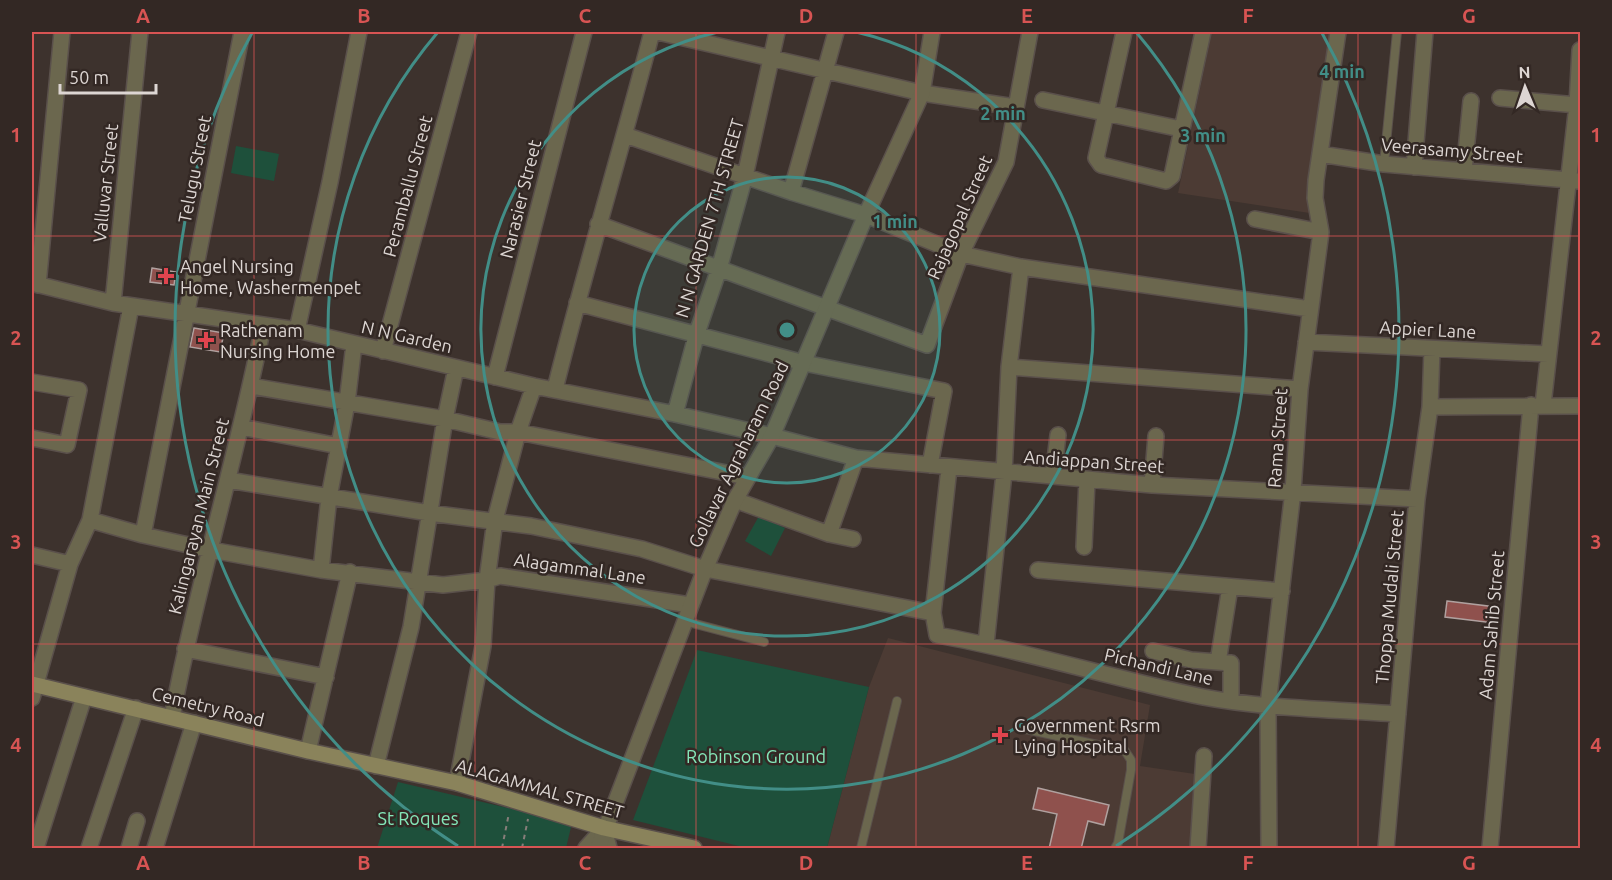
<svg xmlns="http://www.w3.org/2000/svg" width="1612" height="880" viewBox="0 0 1612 880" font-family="Ubuntu,sans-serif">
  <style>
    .built { fill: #4c3b34 }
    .green { fill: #1e503b }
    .building { fill: #8f514d; stroke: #b0a19f; stroke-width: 1.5 }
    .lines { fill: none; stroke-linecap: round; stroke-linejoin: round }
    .service-casing { stroke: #5a504b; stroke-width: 10 }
    .minor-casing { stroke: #5a504b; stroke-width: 18 }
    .tertiary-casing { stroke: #5a504b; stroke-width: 18 }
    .secondary-casing { stroke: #5a504b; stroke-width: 18 }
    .path { stroke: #877e7a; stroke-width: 2; stroke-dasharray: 4.5 4.5; stroke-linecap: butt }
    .service { stroke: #6b674e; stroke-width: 8 }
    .minor { stroke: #6b674e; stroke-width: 15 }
    .tertiary { stroke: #6b674e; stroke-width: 15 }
    .secondary { stroke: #8a835b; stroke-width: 15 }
    .grid { fill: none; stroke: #d85453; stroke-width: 1.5; stroke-opacity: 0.55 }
    .ring { fill: none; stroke: #428e87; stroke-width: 3 }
    .health-dot { fill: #e0444e; stroke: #332824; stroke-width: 2 }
    .labels { text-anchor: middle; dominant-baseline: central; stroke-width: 5; stroke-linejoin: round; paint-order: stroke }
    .street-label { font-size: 18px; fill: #ddd6d3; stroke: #332824 }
    .poi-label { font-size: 18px; fill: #ddd6d3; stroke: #332824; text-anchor: start }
    .park-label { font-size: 18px; fill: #84e7b9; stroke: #332824 }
    .centre { fill: #428e87; stroke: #332824; stroke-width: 3 }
    .ring-label { font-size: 18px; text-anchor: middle; font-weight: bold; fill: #428e87; stroke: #332824; stroke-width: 5; stroke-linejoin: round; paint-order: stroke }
    .neatline { fill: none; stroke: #d85453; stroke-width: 2 }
    .grid-label { font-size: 20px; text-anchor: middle; font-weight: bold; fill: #d85453 }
  </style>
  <rect width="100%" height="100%" fill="#3d322d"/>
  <!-- built -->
  <path class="built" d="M1212,32H1333L1316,214L1178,193Z
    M888,638L1150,705L1140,766L1195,774L1190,848H827L869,687Z"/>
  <!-- green -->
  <path class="green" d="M236,146L279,154L274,181L231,173Z
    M759,516L785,528L771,556L745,541Z
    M697,650L869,687L827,848H747L633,820Z
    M398,782L572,823L566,848H377Z"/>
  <!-- building -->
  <path class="building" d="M152,268L176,272L174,285L150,282Z
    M194,328L224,333L220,352L190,347Z
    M1447,601L1496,607L1494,623L1445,617Z
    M1038,788L1109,805L1104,825L1088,821L1081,849H1049L1057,814L1033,809Z"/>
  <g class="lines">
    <defs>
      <path id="service" d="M1384,164L1397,32
        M684,621L764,642
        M1021,728L1125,751L1131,760V770L1118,843L1115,848
        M861,848L897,701"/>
      <path id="minor" d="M658,32L922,93L1015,107
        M1124,32L1096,158L1101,165L1166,181L1172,176L1203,32
        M1500,98L1577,105
        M1043,100L1181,129
        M625,135L791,192L866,215L961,254L1021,267L1310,309
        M1320,154L1384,164L1580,181
        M1414,167L1425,32
        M1464,171L1471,101
        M791,192L836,32
        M1255,219L1321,232
        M598,224L927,345L961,254L1006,162L1030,32
        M32,283L113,303L297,330L534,386L675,414L772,436L856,458L1152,485L1417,499
        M38,285L62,32
        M113,303L140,32
        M577,303L804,363L944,391L930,465
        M297,330L330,182L359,32
        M1306,342L1548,354
        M383,351L469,32
        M1009,367L1300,389
        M495,377L584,32
        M32,382L79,390L67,445L32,438
        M251,386L445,419L500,432H518L747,477
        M555,389C585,269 621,151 652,32
        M1543,405L1577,105L1580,50
        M1430,407L1580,406
        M675,414L697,333L719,269L745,176L777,32
        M241,427L339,446
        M949,468L933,613L937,635C1027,651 1114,679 1203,697C1267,709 1334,709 1398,714
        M1053,476L1058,435
        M228,480L429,513L531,526L642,549L705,569L933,613
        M1152,485L1156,436
        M735,500L829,534L853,539
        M90,520L143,535L211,550L321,570L443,585L487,580L500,576L690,605
        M829,534L856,458
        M143,535L242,32
        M1084,547L1087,480
        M32,555L70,564
        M321,570L329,497L347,403L354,344
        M1038,570L1282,591
        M986,644L1004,473L1009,367L1021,267
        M185,649L326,677
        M1153,651L1191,660L1231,663V701
        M1218,662L1230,587
        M32,698L70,564L90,520L131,306
        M172,717C197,585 237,457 263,326
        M308,751L350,572
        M376,766L411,627L445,419L456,368
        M457,783L483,646L487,580L495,520L518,432L534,386
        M36,848L84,697
        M89,848L136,708
        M129,848L137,821
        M155,848L194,723
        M586,848L604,828L609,848
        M1198,848L1204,756
        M1269,848L1268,705L1293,491L1300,389L1321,232L1315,198L1316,180L1338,32
        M1386,848L1417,499L1430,407L1432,349
        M1490,848L1531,405"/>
      <path id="tertiary" d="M598,848L705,569L735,500L772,436L866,215L922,93L932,32"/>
      <path id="secondary" d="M32,684L308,751L457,783L604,828L694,848"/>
    </defs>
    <!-- service casing -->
    <use href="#service" class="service-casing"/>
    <!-- minor casing -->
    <use href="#minor" class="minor-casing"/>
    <!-- tertiary casing -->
    <use href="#tertiary" class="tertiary-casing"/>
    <!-- secondary casing -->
    <use href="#secondary" class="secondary-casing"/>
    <!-- path -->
    <path class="path" d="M502,848L509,813
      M522,848L528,819"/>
    <!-- service -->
    <use href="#service" class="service"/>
    <!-- minor -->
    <use href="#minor" class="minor"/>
    <!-- tertiary -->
    <use href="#tertiary" class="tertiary"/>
    <!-- secondary -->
    <use href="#secondary" class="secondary"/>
  </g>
  <!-- grid -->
  <path class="grid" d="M254,32V848M475,32V848M696,32V848M916,32V848M1137,32V848M1358,32V848M32,236H1580M32,440H1580M32,644H1580"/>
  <!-- distance rings -->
  <circle cx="787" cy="330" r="153" fill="#428e87" fill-opacity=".12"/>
  <g class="ring">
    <circle cx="787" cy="330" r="153"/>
    <path d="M856 32A306 306 0 1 1 718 32"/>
    <path d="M1136 32A459 459 0 1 1 438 32"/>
    <path d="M458 846A612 612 0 0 1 252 33M1322 33A612 612 0 0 1 1116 846"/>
  </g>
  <!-- markers -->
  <g class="health-dot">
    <path d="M163 267h6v6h6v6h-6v6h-6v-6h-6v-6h6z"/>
    <path d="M203 331h6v6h6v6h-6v6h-6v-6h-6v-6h6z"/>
    <path d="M997 726h6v6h6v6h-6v6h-6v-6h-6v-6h6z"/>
  </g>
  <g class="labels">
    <!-- street labels -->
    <g class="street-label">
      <text transform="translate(1452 150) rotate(5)">Veerasamy Street</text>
      <text transform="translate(194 169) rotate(-79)">Telugu Street</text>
      <text transform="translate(105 183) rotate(-84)">Valluvar Street</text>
      <text transform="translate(407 186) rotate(-75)">Peramballu Street</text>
      <text transform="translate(520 199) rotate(-76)">Narasier Street</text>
      <text transform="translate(959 217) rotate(-66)">Rajagopal Street</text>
      <text transform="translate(709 218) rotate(-74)">N N GARDEN 7TH STREET</text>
      <text transform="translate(1428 329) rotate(3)">Appier Lane</text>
      <text transform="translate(407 336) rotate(13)">N N Garden</text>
      <text transform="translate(1277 438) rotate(-86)">Rama Street</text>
      <text transform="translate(738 454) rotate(-64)">Gollavar Agraharam Road</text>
      <text transform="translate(1094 461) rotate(4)">Andiappan Street</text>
      <text transform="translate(198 516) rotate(-76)">Kalingarayan Main Street</text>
      <text transform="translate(580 568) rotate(8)">Alagammal Lane</text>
      <text transform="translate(1389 597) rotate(-85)">Thoppa Mudali Street</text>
      <text transform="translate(1491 625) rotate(-85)">Adam Sahib Street</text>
      <text transform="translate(1159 666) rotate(13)">Pichandi Lane</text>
      <text transform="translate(208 706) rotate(14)">Cemetry Road</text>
      <text transform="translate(540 788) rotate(16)">ALAGAMMAL STREET</text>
    </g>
    <!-- poi labels -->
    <g class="poi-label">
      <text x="180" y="266">Angel Nursing<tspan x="180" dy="21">Home, Washermenpet</tspan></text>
      <text x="220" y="330">Rathenam<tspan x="220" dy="21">Nursing Home</tspan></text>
      <text x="1014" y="725">Government Rsrm<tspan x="1014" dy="21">Lying Hospital</tspan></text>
    </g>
    <!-- park labels -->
    <g class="park-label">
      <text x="756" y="756">Robinson Ground</text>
      <text x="418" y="818">St Roques</text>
    </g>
  </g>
  <circle cx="787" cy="330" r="9" class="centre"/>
  <g class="ring-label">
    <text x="1342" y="78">4 min</text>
    <text x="1003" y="120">2 min</text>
    <text x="1203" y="142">3 min</text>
    <text x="895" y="228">1 min</text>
  </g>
  <!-- border -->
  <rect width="1612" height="880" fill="none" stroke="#332824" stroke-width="66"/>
  <!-- north arrow -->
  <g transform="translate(1525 87) rotate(358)" stroke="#332824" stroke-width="4.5" paint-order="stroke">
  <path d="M0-4.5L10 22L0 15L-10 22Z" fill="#ddd6d3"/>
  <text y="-9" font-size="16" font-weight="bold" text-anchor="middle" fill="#ddd6d3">N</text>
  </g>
  <!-- scale -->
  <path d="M60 84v9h96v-9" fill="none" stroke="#ddd6d3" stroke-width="3"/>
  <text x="69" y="84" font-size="18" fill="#ddd6d3" stroke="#332824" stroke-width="4.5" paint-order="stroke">50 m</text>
  <rect x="33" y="33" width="1546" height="814" class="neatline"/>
  <g class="grid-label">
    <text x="143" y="23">A</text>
    <text x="364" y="23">B</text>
    <text x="585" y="23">C</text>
    <text x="806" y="23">D</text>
    <text x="1027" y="23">E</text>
    <text x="1248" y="23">F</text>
    <text x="1469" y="23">G</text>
    <text x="16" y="142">1</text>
    <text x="1596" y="142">1</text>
    <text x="16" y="345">2</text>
    <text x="1596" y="345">2</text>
    <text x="16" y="549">3</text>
    <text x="1596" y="549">3</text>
    <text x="16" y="752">4</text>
    <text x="1596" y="752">4</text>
    <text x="143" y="870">A</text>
    <text x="364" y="870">B</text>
    <text x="585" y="870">C</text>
    <text x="806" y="870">D</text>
    <text x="1027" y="870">E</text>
    <text x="1248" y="870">F</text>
    <text x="1469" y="870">G</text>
  </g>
</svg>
